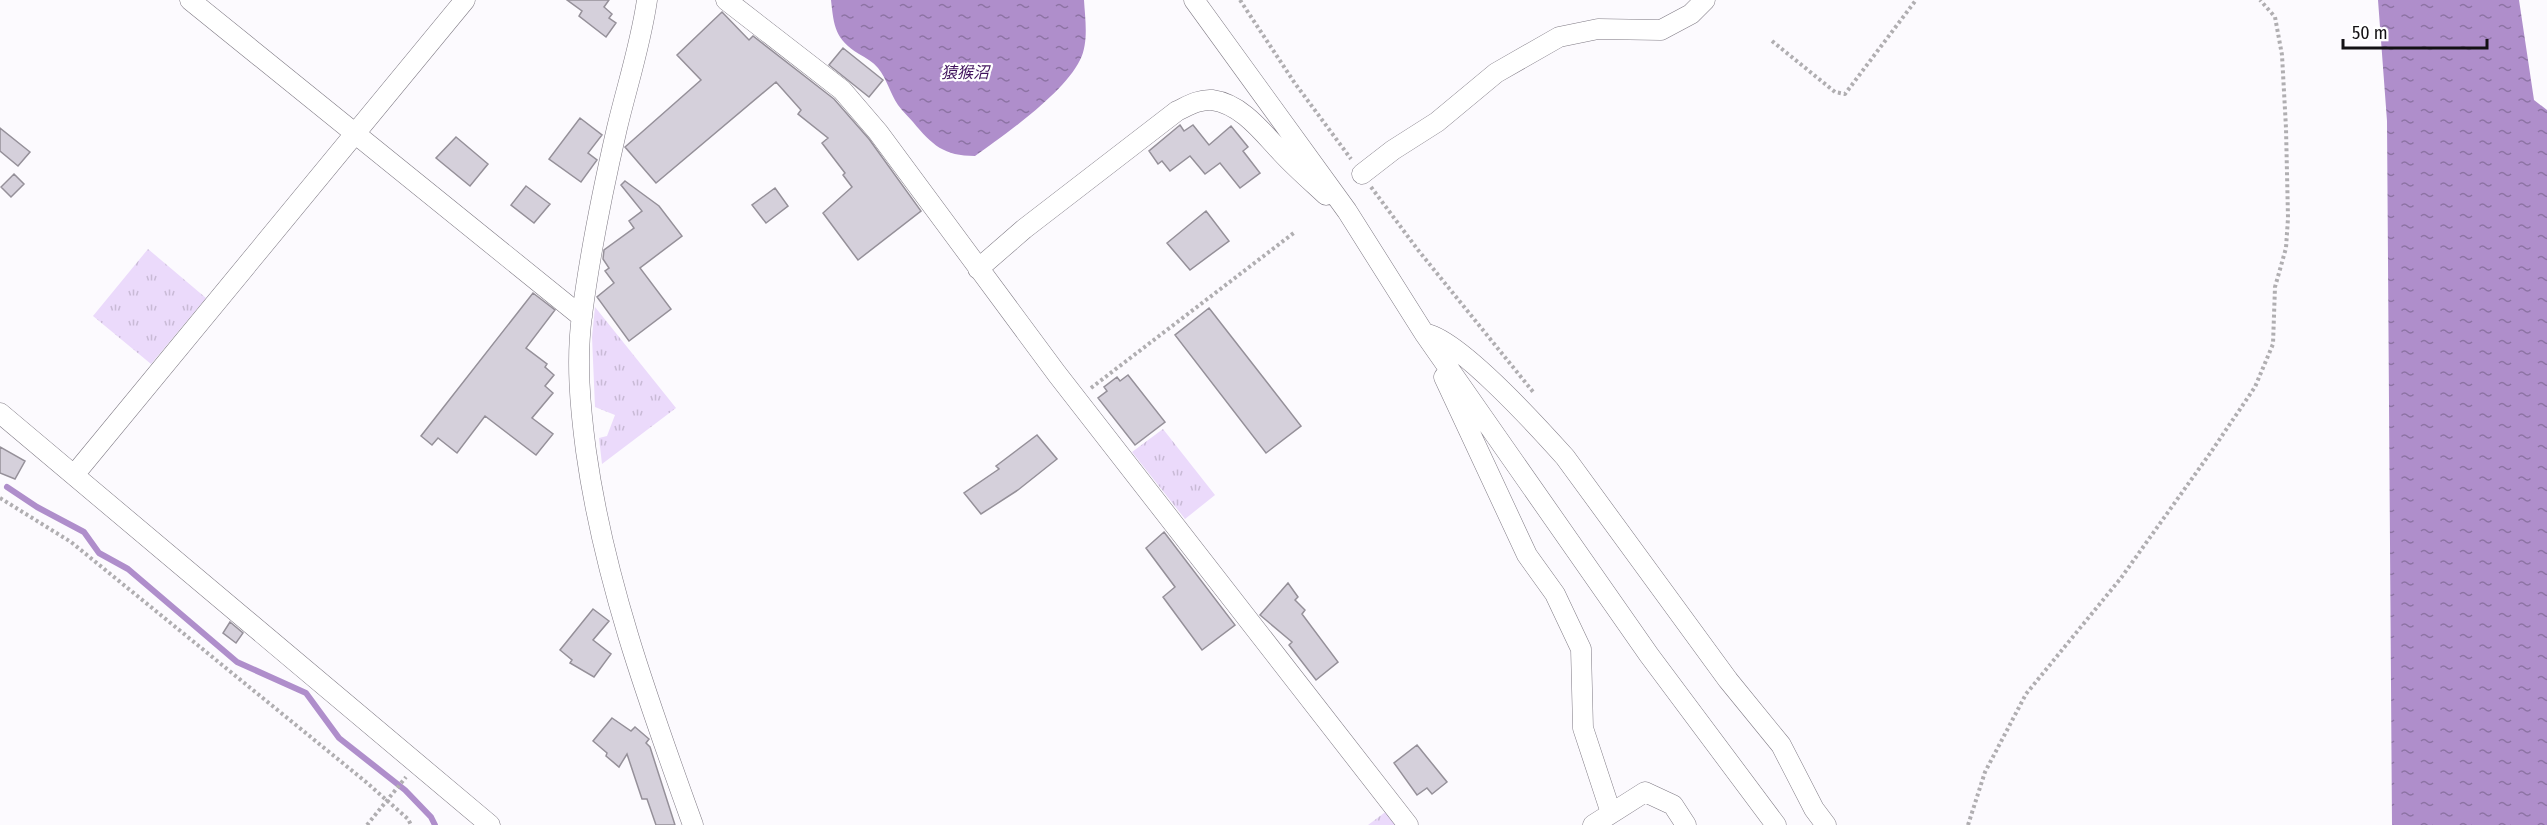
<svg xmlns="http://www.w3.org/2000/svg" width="2547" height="825" viewBox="0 0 2547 825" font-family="'Fira Sans Condensed','Noto Sans JP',sans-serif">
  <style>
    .grass { fill: url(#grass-tufts) }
    .water { fill: url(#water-ripples) }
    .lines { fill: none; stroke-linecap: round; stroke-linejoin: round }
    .stream { stroke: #af8ecb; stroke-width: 6 }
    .building { fill: #d5d0db; stroke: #959099; stroke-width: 1.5 }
    .minor-casing { stroke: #7f7a84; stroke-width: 21 }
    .path { stroke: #b0aeb1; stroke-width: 4; stroke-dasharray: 3 3; stroke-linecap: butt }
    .minor { stroke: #fff; stroke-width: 20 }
    .labels { text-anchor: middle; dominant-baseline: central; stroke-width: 4.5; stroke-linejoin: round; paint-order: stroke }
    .water-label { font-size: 16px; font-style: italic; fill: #40135c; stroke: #fff }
  </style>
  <defs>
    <pattern id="grass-tufts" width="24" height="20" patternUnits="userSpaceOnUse" patternTransform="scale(1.5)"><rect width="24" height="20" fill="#ebdafb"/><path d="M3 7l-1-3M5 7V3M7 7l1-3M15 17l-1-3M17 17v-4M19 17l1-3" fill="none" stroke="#c9bad6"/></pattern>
    <pattern id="water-ripples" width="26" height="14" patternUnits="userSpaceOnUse" patternTransform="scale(1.5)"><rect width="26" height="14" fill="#af8ecb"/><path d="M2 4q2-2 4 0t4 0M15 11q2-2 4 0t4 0" fill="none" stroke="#8d73a4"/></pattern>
  </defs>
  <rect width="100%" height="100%" fill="#fcfafe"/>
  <!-- grass -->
  <path class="grass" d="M148,249L206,298L151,364L93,316Z
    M595,307L676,408L602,464L599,438L607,436L615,415L595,407L592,337Z
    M1163,429L1215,495L1185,519L1132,452Z
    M1388,810L1400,825H1368Z"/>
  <!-- water -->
  <path class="water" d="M831,0H1084C1085,19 1089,42 1080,60C1064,93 1006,134 975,156C944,156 932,145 913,122C908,116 902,111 898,105C890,93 887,79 878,68C873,62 866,58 859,54C835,39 834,27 831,0Z
    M2378,0H2519L2534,100L2547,110V825H2392L2387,121Z"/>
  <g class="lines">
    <!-- stream -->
    <path class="stream" d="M7,487L37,507L84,532L99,553L128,569L237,662L306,693L339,738L405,790L431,817L435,825"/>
  </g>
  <!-- building -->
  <path class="building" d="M567,0H609L604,7L612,14L609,18L616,23L606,37L579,16L582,11Z
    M722,12L749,40L753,36L834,99L869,139L921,211L858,260L823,213L852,187L843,175L845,173L822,143L828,138L798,114L801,110L776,82L656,183L625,147L701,80L677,55Z
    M843,48L883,80L869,97L829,65Z
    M580,118L602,135L588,153L597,160L581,182L549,159Z
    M1180,125L1184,131L1193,125L1209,145L1231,126L1248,147L1243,151L1260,173L1240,188L1220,163L1205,174L1190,156L1170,171L1162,161L1158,164L1149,151Z
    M0,128L30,152L18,166L0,151Z
    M456,137L488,164L470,186L436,158Z
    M14,174L24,184L11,197L1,187Z
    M625,181L659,206L682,236L640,268L671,309L629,341L597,297L614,283L605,271L609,268L603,259L604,250L634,228L629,221L642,211L621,185Z
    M526,186L550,204L534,223L511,205Z
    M775,188L788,206L766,223L752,205Z
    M1206,211L1229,241L1190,270L1167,243Z
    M533,293L555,310L526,348L547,364L545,367L554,375L545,386L553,393L532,418L553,434L536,455L485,416L457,453L438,438L432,445L421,436Z
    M1209,308L1301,426L1266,453L1175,335Z
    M1128,375L1165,422L1135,445L1098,398L1107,391L1104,387L1117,377L1120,381Z
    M1037,435L1057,459L1018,490L981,514L964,493L999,469L996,466Z
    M0,447L25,461L15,479L0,473Z
    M1164,532L1235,625L1202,650L1163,597L1175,587L1146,548Z
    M1288,583L1298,597L1295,600L1305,610L1302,614L1338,662L1316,680L1289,645L1292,642L1260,615Z
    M593,609L609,621L593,640L611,654L594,677L570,663L572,660L560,650Z
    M230,622L243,633L236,643L223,633Z
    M612,718L631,731L635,727L649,739L646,743L650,747L675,825H656L647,799H642L627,754L619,767L606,756L607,753L593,741Z
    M1417,745L1447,782L1432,794L1427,788L1417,795L1394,763Z"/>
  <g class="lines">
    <defs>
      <path id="minor" d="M190,0L582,317
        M647,0C641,43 627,86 617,128C603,189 590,253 582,315C576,360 580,406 586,451C604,580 649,703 693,825
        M726,0L842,90L878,132L1057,374L1408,825
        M1194,0L1347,211L1424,333L1649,655L1776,825
        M1362,174L1393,150L1437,122L1496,73L1559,37L1598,29L1661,30L1691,14L1705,0
        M978,269L1024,229L1177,111C1188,106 1199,99 1212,100C1242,104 1263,133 1282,153C1296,168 1311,181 1326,195
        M1427,334C1460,341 1539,428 1565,457L1728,680L1781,745L1814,809L1826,825
        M1444,377L1527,555L1555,594L1581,649L1583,728L1611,813
        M0,413L490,825
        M74,475L465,0
        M1593,825L1645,792L1673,805L1686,825"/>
    </defs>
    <!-- minor casing -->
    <use href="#minor" class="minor-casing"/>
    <!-- path -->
    <path class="path" d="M1240,0L1294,82L1351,159
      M1772,41L1835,92L1845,94L1916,0
      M1371,187L1418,250L1534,393
      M1091,388L1295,232
      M0,498L71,542L366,782L408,819L411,825
      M367,825L406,777
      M1968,825L1985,772L2026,694L2121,578L2211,452L2255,387L2273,344L2275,287L2286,248L2288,218L2286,128L2282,55L2275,17L2260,0"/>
    <!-- minor -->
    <use href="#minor" class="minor"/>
  </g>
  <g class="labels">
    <!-- water labels -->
    <g class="water-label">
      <text x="965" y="72">猿猴沼</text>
    </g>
  </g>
  <!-- scale -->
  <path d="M2343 39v9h144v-9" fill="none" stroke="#131114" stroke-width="3"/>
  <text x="2352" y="39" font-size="18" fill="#131114" stroke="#ffffff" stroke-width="4.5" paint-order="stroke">50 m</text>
</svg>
